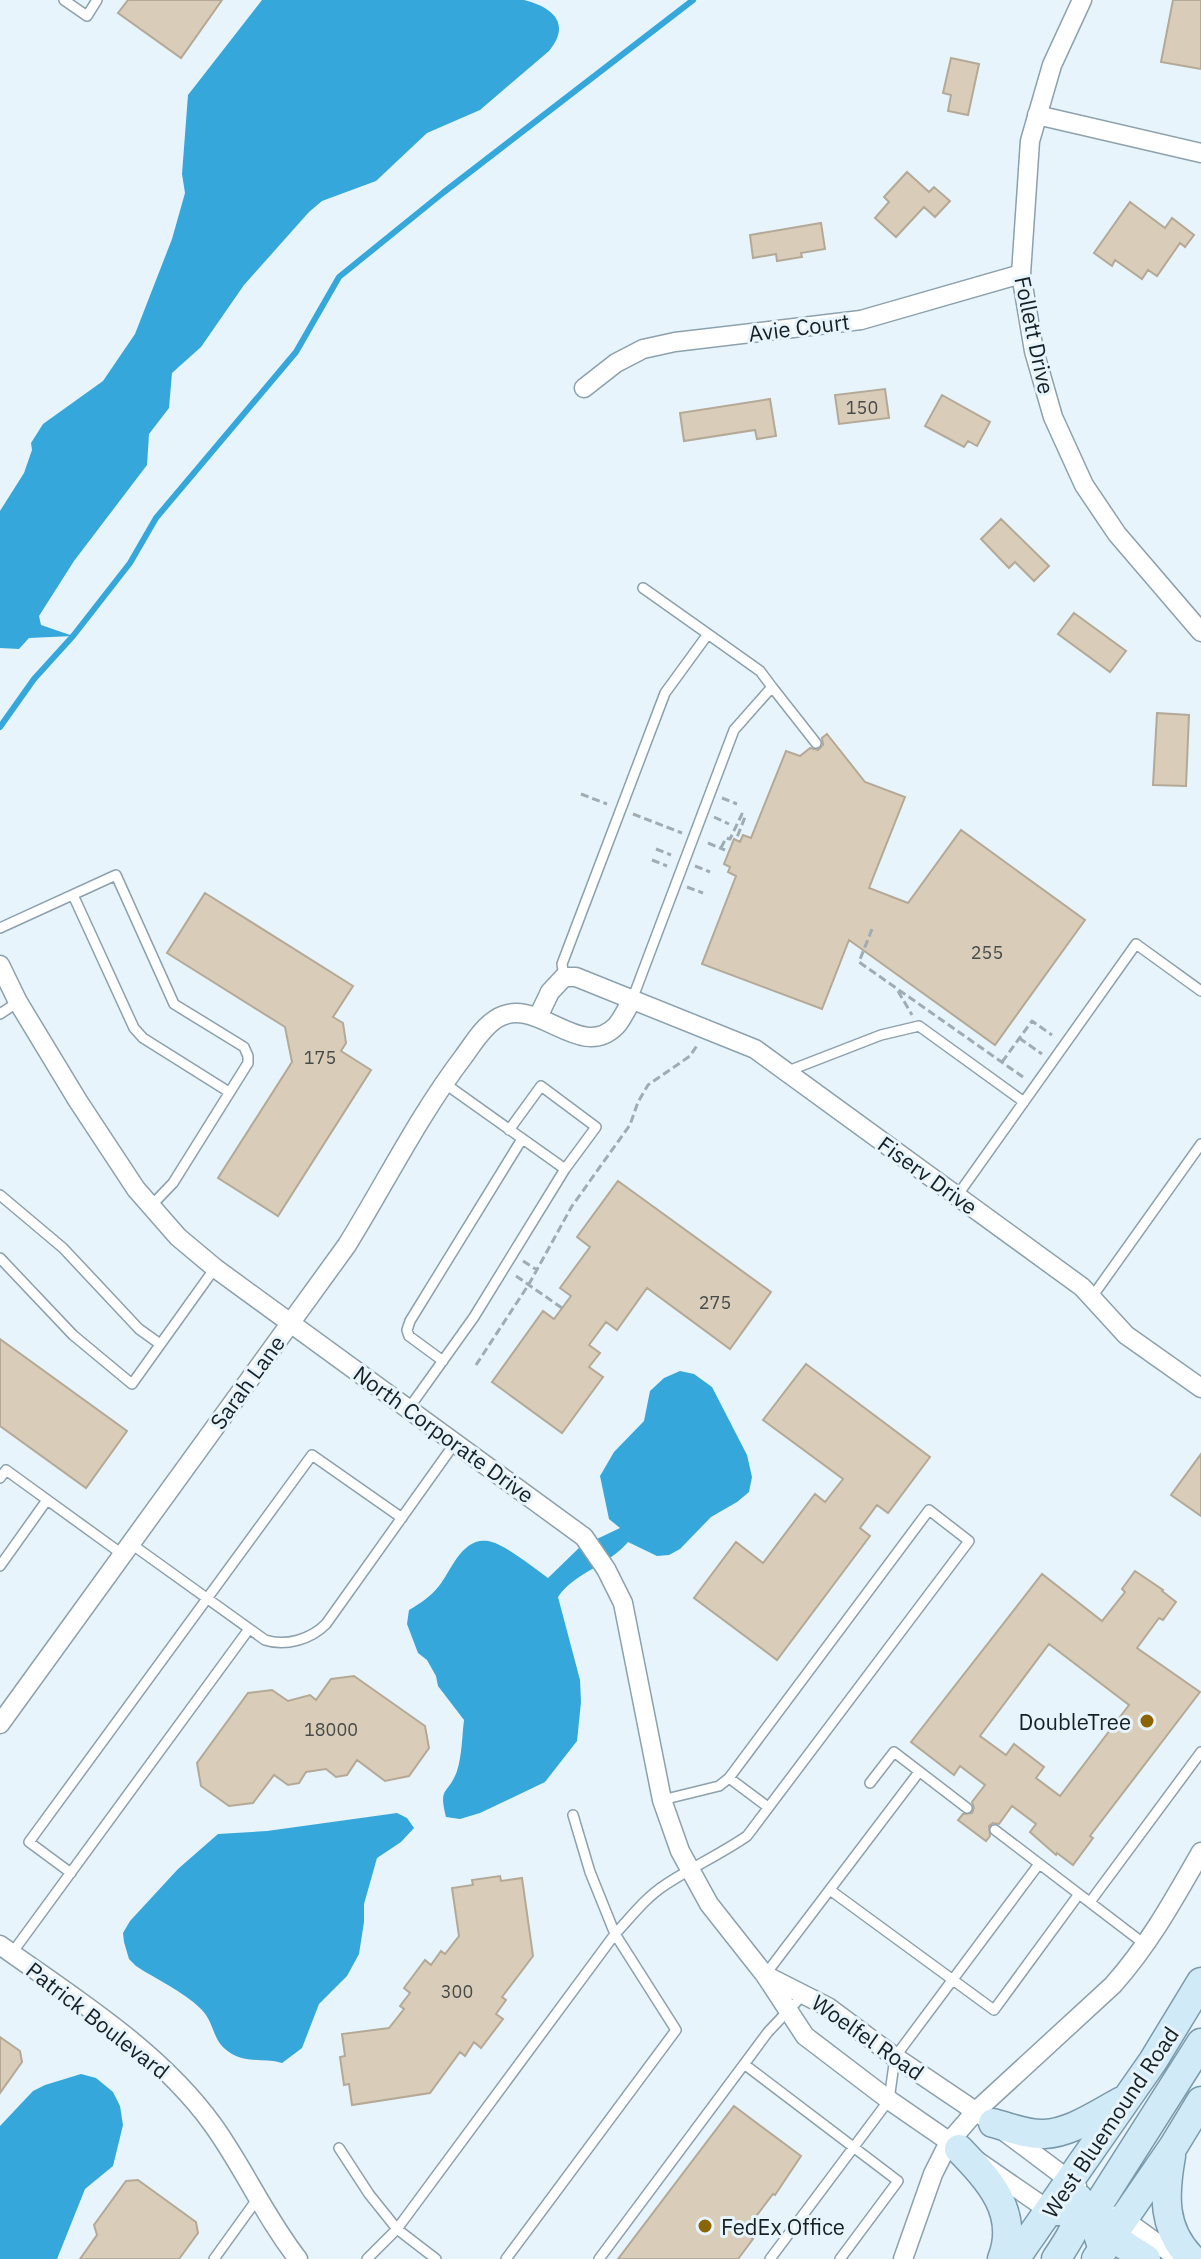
<svg xmlns="http://www.w3.org/2000/svg" width="1201" height="2259" viewBox="0 0 1201 2259" font-family="'IBM Plex Sans',sans-serif">
  <style>
    .water { fill: #35a7da }
    .lines { fill: none; stroke-linecap: round; stroke-linejoin: round }
    .stream { stroke: #35a7da; stroke-width: 6 }
    .building { fill: #d9cdb9; stroke: #b4a996; stroke-width: 2; fill-rule: evenodd }
    .lane-casing { stroke: #8ca1ad; stroke-width: 12 }
    .street-casing { stroke: #8ca1ad; stroke-width: 21 }
    .primary-casing { stroke: #7a9aab; stroke-width: 31 }
    .path { stroke: #a0acb2; stroke-width: 3; stroke-dasharray: 8 4; stroke-linecap: butt }
    .lane { stroke: #fff; stroke-width: 9 }
    .street { stroke: #fff; stroke-width: 18 }
    .primary { stroke: #d0eaf8; stroke-width: 28 }
    .poi-dot { fill: #8b6404; stroke: #e7f4fc; stroke-width: 3 }
    .labels { text-anchor: middle; dominant-baseline: central; stroke-width: 6; stroke-linejoin: round; paint-order: stroke }
    .number-label { font-size: 18px; fill: #474a48 }
    .street-label { font-size: 22px; fill: #161f23; stroke: #e7f4fc }
    .poi-label { font-size: 22px; fill: #161f23; stroke: #e7f4fc; text-anchor: end }
  </style>
  <rect width="100%" height="100%" fill="#e7f4fc"/>
  <!-- water -->
  <path class="water" d="M262,0H524C552,7 572,23 549,51L480,110L427,133L376,181L322,201L309,212L244,285L201,347L172,373L169,408L149,434L147,465L74,561L39,616L41,625L73,636L29,638L19,649L0,648V511L24,473L32,450L31,443L43,424L103,381L135,334L172,239L185,193L182,174L188,95Z
    M680,1371L694,1374L712,1387L747,1455L752,1477L749,1492L737,1502L711,1517L680,1549L669,1555L657,1556L628,1542C608,1566 575,1572 558,1597L580,1680L581,1702L577,1741L545,1782L480,1813L460,1819L446,1817C438,1785 448,1796 457,1771C462,1756 462,1736 464,1720L438,1686L436,1676L427,1660L418,1653L407,1624L409,1610C421,1603 430,1597 439,1586C451,1571 462,1537 488,1541C503,1543 534,1568 548,1578L580,1547L620,1528L609,1519L600,1476L614,1452L644,1421L650,1391L664,1378Z
    M397,1813L407,1818L414,1828L401,1842L377,1858L364,1904V1922L359,1954L347,1976L319,2004L302,2048L282,2063C265,2058 248,2063 232,2054C211,2042 216,2024 201,2009C183,1991 157,1980 136,1966L129,1959L124,1942L123,1933L130,1921L178,1869L218,1834L267,1831Z
    M81,2074L96,2078L113,2092L120,2106L123,2125L113,2166L85,2189L57,2259H0V2126L33,2091L45,2085Z"/>
  <g class="lines">
    <!-- stream -->
    <path class="stream" d="M0,727L34,679L73,636L130,563L156,518L296,352L339,277L444,192L693,0"/>
  </g>
  <!-- building -->
  <path class="building" d="M128,0H222L181,58L118,13Z
    M1173,0H1201V69L1161,62Z
    M951,58L979,64L968,115L948,111L951,95L943,93Z
    M907,172L929,192L934,187L950,201L935,217L924,207L896,237L875,218L889,202L884,197Z
    M1130,202L1165,228L1172,218L1194,235L1185,247L1180,243L1157,276L1148,270L1142,279L1115,260L1112,266L1094,253Z
    M821,223L825,249L801,253L802,257L777,261L776,254L753,258L750,235Z
    M885,389L889,418L839,424L835,395Z
    M942,395L990,422L977,446L968,441L964,447L925,426Z
    M770,399L776,436L757,439L755,430L684,441L680,413Z
    M1001,519L1049,566L1034,581L1015,562L1009,568L981,539Z
    M1074,613L1126,651L1110,672L1058,634Z
    M1157,713L1189,715L1186,786L1153,785Z
    M827,734L865,782L905,797L869,888L908,903L961,830L1085,920L995,1045L849,940L822,1009L702,964L736,876L728,872L730,867L724,864L734,839L740,842L743,835L751,838L786,751L800,756L810,748L818,750L823,745L822,738Z
    M205,893L353,986L333,1017L343,1023L346,1043L341,1051L371,1070L278,1216L218,1178L292,1062L285,1027L167,953Z
    M618,1181L771,1292L730,1349L647,1288L617,1330L606,1322L589,1345L600,1353L589,1367L603,1377L562,1433L492,1382L543,1311L554,1319L571,1296L560,1288L590,1247L577,1237Z
    M0,1339L127,1431L86,1488L0,1426Z
    M806,1364L930,1457L888,1513L877,1505L860,1528L870,1536L777,1660L694,1598L736,1542L763,1563L815,1494L825,1502L843,1479L763,1420Z
    M1201,1454V1516L1171,1495Z
    M1135,1571L1163,1590L1162,1591L1176,1602L1163,1620L1159,1618L1137,1648L1200,1692L1090,1836L1093,1838L1073,1865L1057,1853L1056,1855L1030,1832L1036,1824L1012,1806L999,1824L993,1823L989,1826L990,1836L986,1841L958,1820L963,1814L972,1813L974,1808L972,1802L985,1785L960,1766L954,1775L911,1742L1042,1574L1102,1621L1125,1592L1122,1589ZM1049,1644L1129,1705L1060,1796L1036,1778L1044,1767L1014,1744L1006,1755L980,1736Z
    M354,1676L425,1726L429,1748L409,1776L385,1781L357,1760L347,1775L336,1777L326,1769L306,1772L299,1783L288,1785L274,1775L253,1803L229,1806L201,1786L197,1763L248,1693L272,1690L288,1701L310,1695L316,1700L331,1679Z
    M500,1876L501,1881L522,1878L533,1956L502,1997L506,2000L496,2014L503,2019L481,2048L474,2042L465,2056L460,2052L430,2093L352,2105L349,2084L344,2085L340,2057L345,2056L342,2034L389,2028L404,2009L400,2006L410,1993L404,1988L425,1960L431,1965L441,1951L445,1954L459,1936L452,1888L473,1885L472,1880Z
    M0,2037L20,2051L22,2062L0,2093Z
    M734,2106L801,2156L775,2195L773,2194L744,2232L753,2239L738,2259H618Z
    M138,2180L196,2222L198,2233L179,2259H80L97,2235L94,2225L126,2181Z"/>
  <g class="lines">
    <defs>
      <path id="lane" d="M64,0L87,16L97,0
        M643,588L708,634
        M772,687L816,743
        M73,895L134,1028L143,1038L229,1092
        M0,928L116,875L174,1004L244,1047L248,1056V1063L173,1183L150,1207
        M564,977L562,964L665,693L708,634L760,671L772,687L734,730L632,1000
        M0,1014L18,1002
        M788,1071L881,1035L919,1026L1024,1102
        M444,1083L565,1169
        M0,1195L63,1248L139,1329L160,1344
        M957,1196L1136,944L1201,991
        M0,1258L73,1335L132,1384L215,1268
        M1092,1297L1201,1144
        M443,1361L409,1336L407,1330L410,1321L522,1139
        M409,1408L474,1317L565,1169L596,1127L541,1086L509,1130
        M0,1478L6,1470L122,1554
        M130,1543L265,1640C286,1647 311,1639 326,1624L455,1443
        M0,1566L47,1500
        M729,1778L768,1807
        M870,1783L894,1752L967,1808
        M995,1830L1147,1946
        M71,1873L29,1842L312,1455L402,1518
        M830,1890L994,2010L1079,1894
        M1090,1902L1201,1752
        M12,1953L249,1629
        M765,1975L919,1772
        M744,2064L898,2181L840,2259
        M339,2148L369,2194L397,2229L436,2259
        M214,2259L258,2198
        M367,2259L397,2229L615,1934C631,1917 645,1898 665,1885C692,1867 721,1854 747,1836L969,1541L929,1510L729,1778L719,1786L662,1800
        M506,2259L676,2030L615,1934L590,1872L573,1815
        M599,2259L768,2032L804,1994
        M770,2259L889,2100L895,2057L1039,1864"/>
      <path id="street" d="M1082,0L1052,65L1030,141L1021,274L1034,351L1053,417L1084,485L1117,534L1201,632
        M1037,115L1201,153
        M584,388L616,363L643,349L675,342L861,320L1021,274
        M0,965L18,1002L78,1101L136,1189L178,1237L215,1268L584,1537L606,1569L623,1603L662,1800L680,1851L709,1904L765,1975L805,2036L889,2100L1057,2216
        M538,1017L550,992L564,977H576L755,1049L1082,1287L1126,1335L1201,1388
        M0,1724L347,1245C386,1182 419,1115 464,1056C473,1044 482,1028 496,1019C536,993 580,1063 616,1026C622,1020 627,1008 632,1000
        M0,1945C74,1998 159,2050 213,2125C244,2168 265,2217 298,2259
        M765,1975L828,2007L895,2057L984,2117
        M1005,2132L1077,2186
        M1118,2215L1179,2259
        M903,2259L933,2174L949,2142L976,2111L1113,1985C1150,1943 1173,1901 1201,1852"/>
      <path id="primary" d="M993,2123C1009,2127 1027,2135 1044,2134C1071,2133 1099,2113 1122,2101
        M959,2149C989,2180 1020,2213 1002,2259
        M1171,2156C1164,2195 1162,2229 1192,2259
        M1050,2211H1066L1079,2216L1146,2259
        M1103,2250L1095,2225L1100,2202L1201,2043
        M1015,2259L1153,2061L1201,1982
        M1056,2259C1069,2239 1082,2223 1078,2198
        M1096,2259L1173,2147L1201,2101"/>
    </defs>
    <!-- lane casing -->
    <use href="#lane" class="lane-casing"/>
    <!-- street casing -->
    <use href="#street" class="street-casing"/>
    <!-- primary casing -->
    <use href="#primary" class="primary-casing"/>
    <!-- path -->
    <path class="path" d="M581,794L607,804
      M722,798L737,804
      M633,814L682,833
      M714,817L729,824
      M708,843L725,850
      M721,848L726,838L730,839L742,814L745,817L736,840
      M656,849L671,855
      M652,860L667,866
      M695,866L710,872
      M687,887L703,893
      M872,929L859,962L1023,1077
      M898,991L912,1015
      M1019,1038L1042,1054
      M1002,1062L1032,1021L1052,1035
      M523,1261L537,1270
      M516,1276L562,1308
      M476,1365L529,1284L572,1206L630,1125L638,1102L648,1085L690,1056L698,1044"/>
    <!-- lane -->
    <use href="#lane" class="lane"/>
    <!-- street -->
    <use href="#street" class="street"/>
    <!-- primary -->
    <use href="#primary" class="primary"/>
  </g>
  <!-- markers -->
  <g class="poi-dot">
    <circle cx="1147" cy="1721" r="8"/>
    <circle cx="705" cy="2226" r="8"/>
  </g>
  <g class="labels">
    <!-- number labels -->
    <g class="number-label">
      <text x="862" y="407">150</text>
      <text x="987" y="952">255</text>
      <text x="320" y="1057">175</text>
      <text x="715" y="1302">275</text>
      <text x="331" y="1729">18000</text>
      <text x="457" y="1991">300</text>
    </g>
    <!-- street labels -->
    <g class="street-label">
      <text transform="translate(799 327) rotate(-7)">Avie Court</text>
      <text transform="translate(1035 335) rotate(78)">Follett Drive</text>
      <text transform="translate(928 1175) rotate(36)">Fiserv Drive</text>
      <text transform="translate(247 1382) rotate(-54)">Sarah Lane</text>
      <text transform="translate(444 1434) rotate(36)">North Corporate Drive</text>
      <text transform="translate(98 2020) rotate(38)">Patrick Boulevard</text>
      <text transform="translate(868 2037) rotate(35)">Woelfel Road</text>
      <text transform="translate(1110 2122) rotate(-56)">West Bluemound Road</text>
    </g>
    <!-- poi labels -->
    <g class="poi-label">
      <text x="1131" y="1721">DoubleTree</text>
      <text x="721" y="2226" text-anchor="start">FedEx Office</text>
    </g>
  </g>
</svg>
